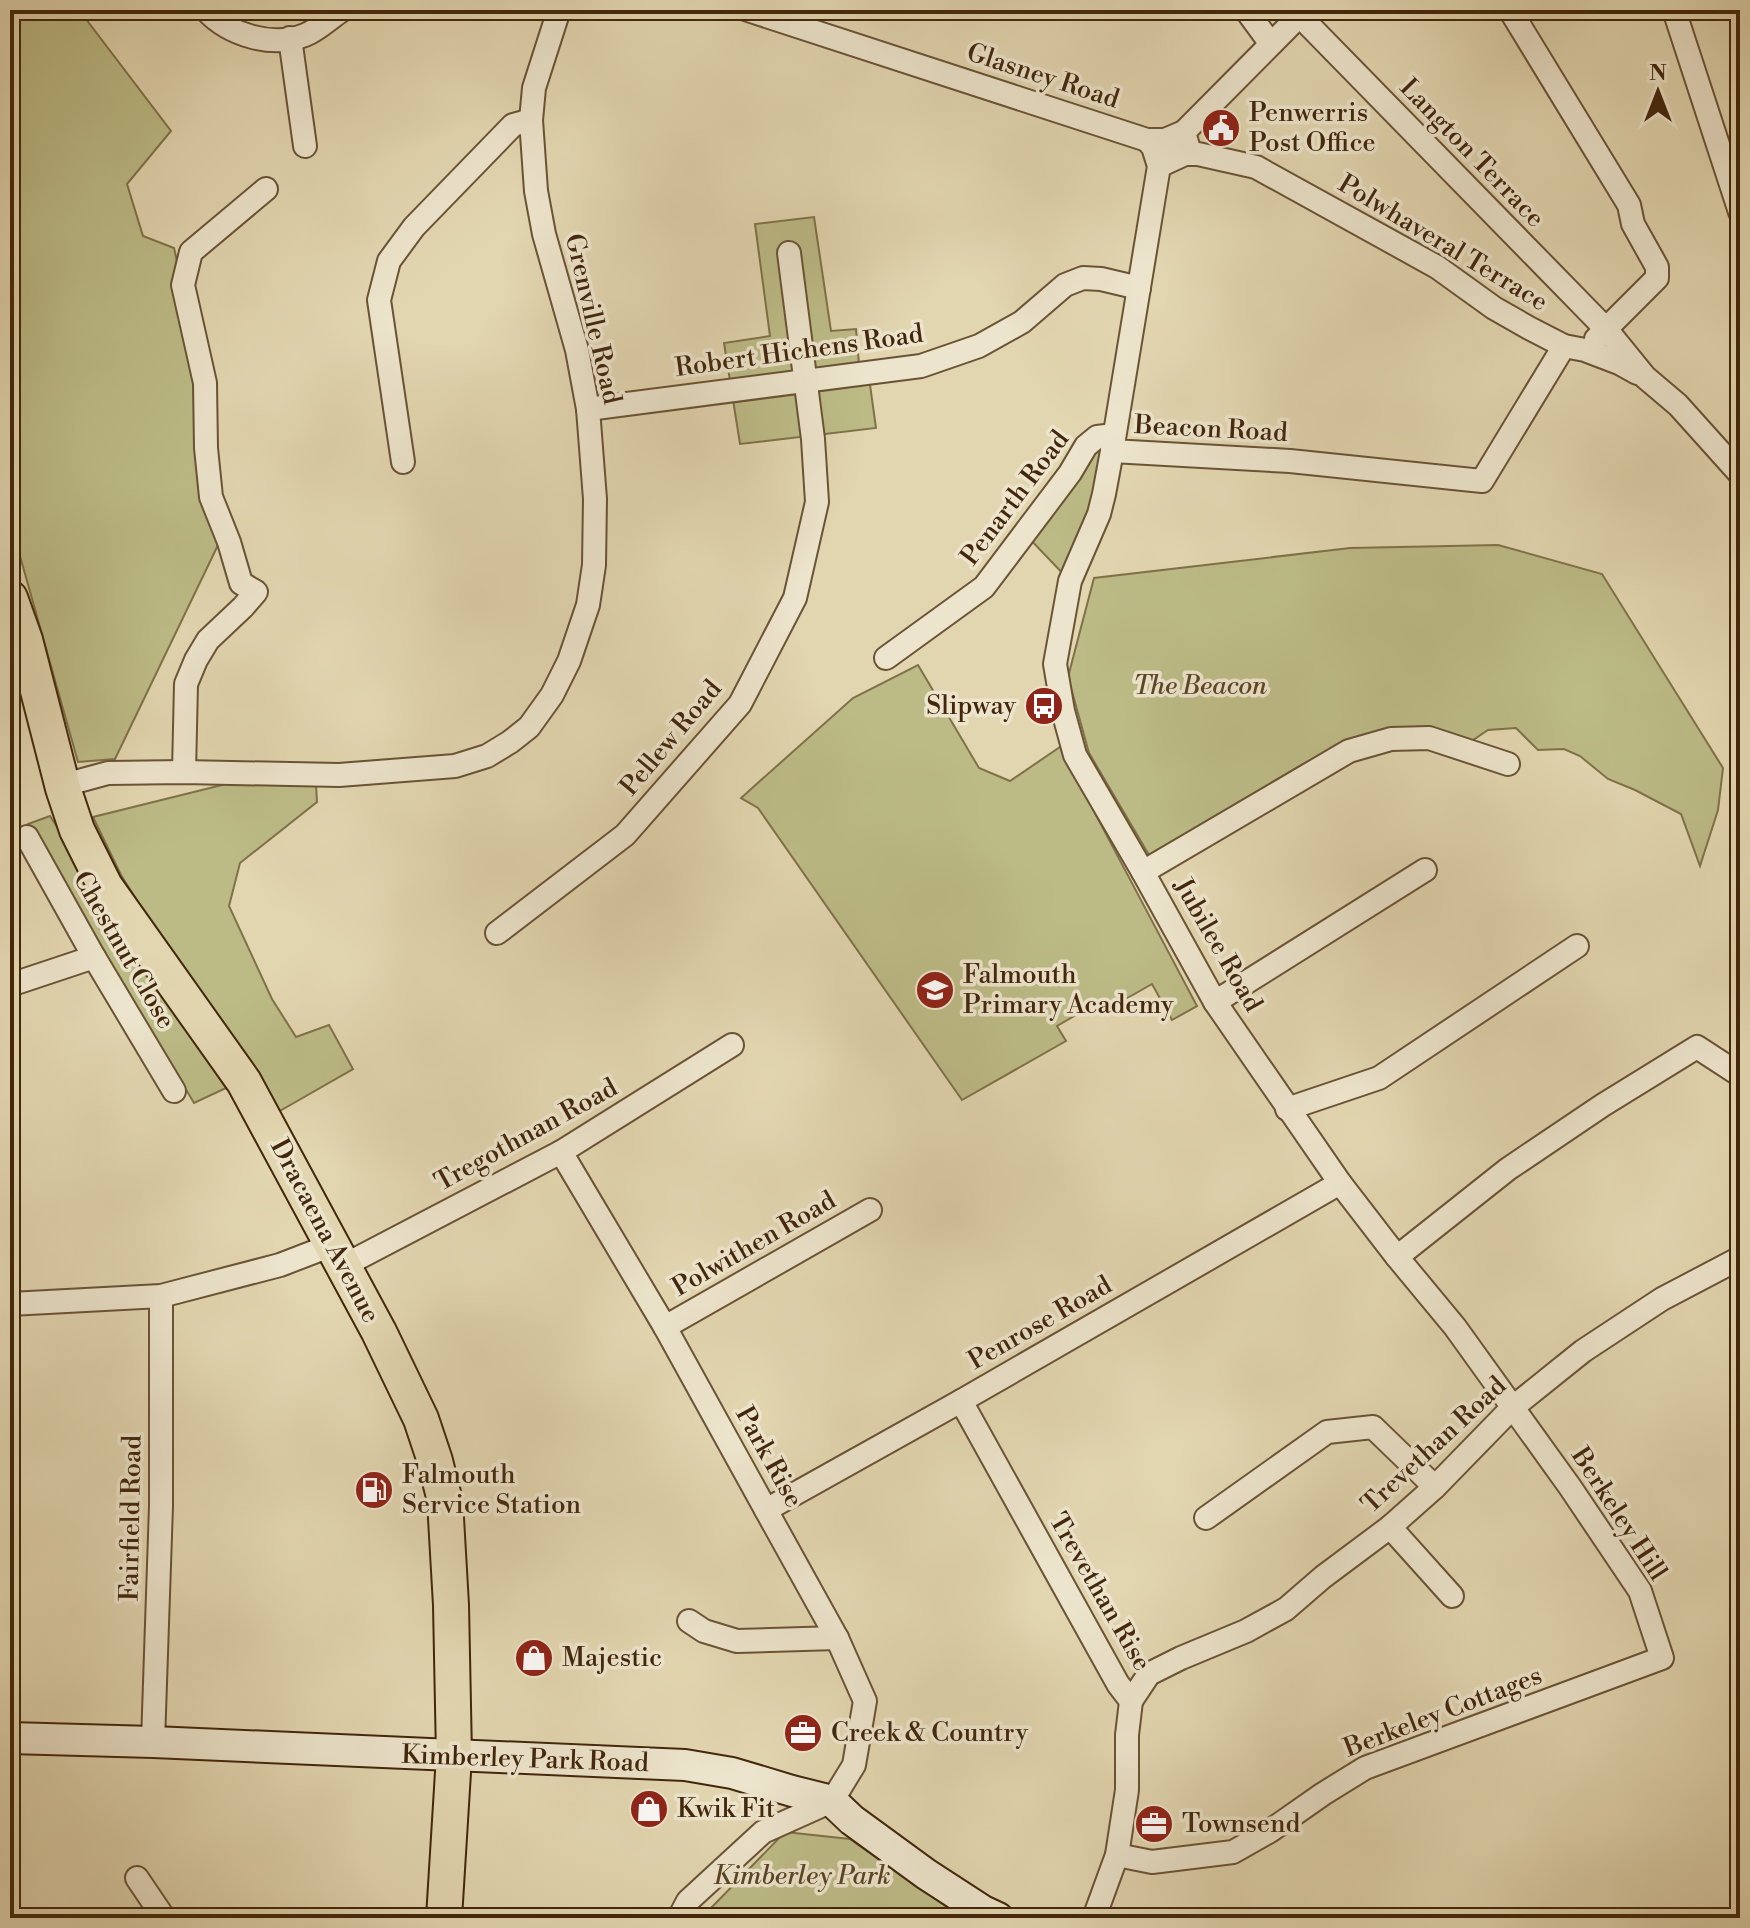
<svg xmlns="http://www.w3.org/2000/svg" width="1750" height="1928" font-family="'Libre Bodoni',serif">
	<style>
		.green { fill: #bcbb86; stroke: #807149; stroke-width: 2 }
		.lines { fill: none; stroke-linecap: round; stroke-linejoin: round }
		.street-casing { stroke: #6b5335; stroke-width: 26 }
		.secondary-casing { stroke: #43270c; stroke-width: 34 }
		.primary-casing { stroke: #43270c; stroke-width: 38 }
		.street { stroke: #ece4cc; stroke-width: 22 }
		.secondary { stroke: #ece4cc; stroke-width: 30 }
		.primary { stroke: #e2d6b0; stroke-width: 34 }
		.labels { text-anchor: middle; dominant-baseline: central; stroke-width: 7; stroke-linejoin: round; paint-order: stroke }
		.street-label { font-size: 26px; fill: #43270c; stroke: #ece4cc }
		.poi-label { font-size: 26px; fill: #43270c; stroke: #ece4cc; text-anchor: start }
		.park-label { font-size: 26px; font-style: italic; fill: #5b4524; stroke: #ece4cc }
	</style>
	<rect width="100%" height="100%" fill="#e2d6b0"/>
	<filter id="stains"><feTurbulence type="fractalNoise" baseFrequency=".0025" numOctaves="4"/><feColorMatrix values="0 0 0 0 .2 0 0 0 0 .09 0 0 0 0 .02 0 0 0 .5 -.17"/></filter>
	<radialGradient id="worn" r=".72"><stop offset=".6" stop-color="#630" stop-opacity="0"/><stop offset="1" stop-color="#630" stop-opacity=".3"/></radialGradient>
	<g class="green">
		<path d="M10,10H79L171,131L127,184L143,236L174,248L205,383L219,543L115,759L78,762L18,549L10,540Z"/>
		<path d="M814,217L831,331L856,329L859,364L867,363L876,428L740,444L724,343L770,336L755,224Z"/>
		<path d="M1114,435L1070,581L1024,533L1070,473Z"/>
		<path d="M1498,545L1602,574L1723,768L1718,810L1700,866L1681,814L1635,790L1608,779L1580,756L1564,749L1538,750L1516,728L1488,730L1467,744L1429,728L1377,731L1305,763L1149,855L1089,753L1068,677L1094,578L1350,548Z"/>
		<path d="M918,665L979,768L1010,781L1060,747L1197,1006L1172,1020L1152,984L1108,1009L1102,1000L1057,1026L1066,1041L962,1100L758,808L741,798L853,698Z"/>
		<path d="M234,782L316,784L317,802L240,863L229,906L272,999L296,1037L329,1025L353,1069L271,1116L121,875L93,817Z"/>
		<path d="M50,816L226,1088L194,1103L28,824Z"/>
		<path d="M785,1832L850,1839L963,1918H706L709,1910Z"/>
	</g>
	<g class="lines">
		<defs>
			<g id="street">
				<path d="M206,10C229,35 272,48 305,35C318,30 330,18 342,10"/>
				<path d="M748,10L1147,140H1165L1184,132"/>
				<path d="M1246,10L1271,44"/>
				<path d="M1510,10L1629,205L1633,224L1657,267V278L1596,339"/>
				<path d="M1674,10L1740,212"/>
				<path d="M1299,15L1606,329L1645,377L1678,405L1740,474"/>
				<path d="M290,38L305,146"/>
				<path d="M1147,140L1153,147L1159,166L1112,451L1290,461L1482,481L1564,346"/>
				<path d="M1188,146L1184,132L1305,10"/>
				<path d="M1159,166L1185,154H1198L1256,167L1437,267L1494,308L1529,328L1564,346L1585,350L1619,363L1637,373"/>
				<path d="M588,409L921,366L979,346L1022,322L1065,285L1083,278L1101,279L1139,288"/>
				<path d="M1112,451L1104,494L1099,514L1070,581L1055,664L1063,711L1075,755L1143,872L1215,1002L1340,1183L1397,1257L1455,1327L1570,1487L1640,1591L1662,1658L1365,1768L1323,1794L1270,1831L1233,1852L1152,1862L1117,1855"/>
				<path d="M403,462L379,300L389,261L414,227L513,125L531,120"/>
				<path d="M886,658L984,587L1070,473L1086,446L1097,437L1114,435"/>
				<path d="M184,772L186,684L196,660L208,640L243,607L256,592L241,583L229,542L211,497L206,448L205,383L183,285L191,252L266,189"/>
				<path d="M63,788L75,782L108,773L184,772L339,775L455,766L487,756L510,742L529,727L552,695L569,661L588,605L594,565L595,499L588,409L577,350L544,234L536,191L531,120L534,88L559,10"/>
				<path d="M27,837L94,957L174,1091"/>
				<path d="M1143,872L1349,751L1391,739L1429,738L1508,764"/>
				<path d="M497,933L625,835L740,704L795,598L817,502L813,439L789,253"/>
				<path d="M10,985L94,957"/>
				<path d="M1215,1002L1425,870"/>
				<path d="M1287,1109L1379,1078L1577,946"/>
				<path d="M561,1152L665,1327L766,1510L837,1638L865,1701L854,1765L832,1801L763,1832L688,1901L679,1918"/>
				<path d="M1397,1257L1508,1169L1603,1105L1697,1047L1740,1075"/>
				<path d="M343,1266L561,1152L732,1045"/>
				<path d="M10,1304L161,1296L280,1265L319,1250L330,1243"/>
				<path d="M665,1327L870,1210"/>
				<path d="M961,1401L1118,1684L1131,1701L1127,1735V1790L1117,1855L1094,1918"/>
				<path d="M766,1510L961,1401L1340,1183"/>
				<path d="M1206,1518L1327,1432L1373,1427L1435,1487"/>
				<path d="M1390,1527L1452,1596"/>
				<path d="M689,1621L704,1631L737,1641L837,1638"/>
				<path d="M1131,1701L1149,1674L1181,1658L1246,1631L1286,1609L1323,1577L1390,1527L1435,1487L1512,1408L1583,1351L1662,1299L1740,1258"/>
				<path d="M153,1742L161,1506V1296"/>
				<path d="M137,1878L164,1918"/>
			</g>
			<path id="secondary" d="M10,1738L153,1742L685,1765L732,1773L792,1791L832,1801L852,1820L926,1874L983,1911L998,1918"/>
			<path id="primary" d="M10,598L25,640L63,788L77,830L105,886L244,1082L379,1332L421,1419L435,1461L445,1501L451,1605L454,1756L444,1918"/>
		</defs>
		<use href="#street" class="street-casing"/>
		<use href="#secondary" class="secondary-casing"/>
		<use href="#primary" class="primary-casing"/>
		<use href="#street" class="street"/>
		<use href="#secondary" class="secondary"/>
		<use href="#primary" class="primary"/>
	</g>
	<defs>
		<symbol id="civic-disc" viewBox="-11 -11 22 22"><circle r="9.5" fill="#8f2418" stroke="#ece4cc"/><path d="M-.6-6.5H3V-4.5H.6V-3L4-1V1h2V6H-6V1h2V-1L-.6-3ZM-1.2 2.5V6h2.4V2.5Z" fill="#fff"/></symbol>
		<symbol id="bus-disc" viewBox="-11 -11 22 22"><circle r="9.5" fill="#8f2418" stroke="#ece4cc"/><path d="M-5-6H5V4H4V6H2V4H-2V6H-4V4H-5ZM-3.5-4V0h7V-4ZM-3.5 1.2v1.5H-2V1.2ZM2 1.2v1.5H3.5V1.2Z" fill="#fff"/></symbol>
		<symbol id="school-disc" viewBox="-11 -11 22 22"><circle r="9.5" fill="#8f2418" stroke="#ece4cc"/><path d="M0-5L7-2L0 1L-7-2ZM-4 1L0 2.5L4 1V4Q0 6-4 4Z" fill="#fff"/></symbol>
		<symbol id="fuel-disc" viewBox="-11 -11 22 22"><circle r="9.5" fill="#8f2418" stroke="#ece4cc"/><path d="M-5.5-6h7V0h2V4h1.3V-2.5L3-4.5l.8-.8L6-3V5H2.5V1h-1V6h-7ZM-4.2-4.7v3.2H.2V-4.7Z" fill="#fff"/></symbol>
		<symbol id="shop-disc" viewBox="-11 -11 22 22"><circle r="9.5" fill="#8f2418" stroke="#ece4cc"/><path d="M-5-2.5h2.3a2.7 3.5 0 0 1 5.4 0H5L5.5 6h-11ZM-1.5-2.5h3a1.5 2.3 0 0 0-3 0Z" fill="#fff"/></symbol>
		<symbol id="office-disc" viewBox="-11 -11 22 22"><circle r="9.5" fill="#8f2418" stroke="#ece4cc"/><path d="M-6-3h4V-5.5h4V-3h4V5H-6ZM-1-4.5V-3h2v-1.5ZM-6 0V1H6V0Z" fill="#fff"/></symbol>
	</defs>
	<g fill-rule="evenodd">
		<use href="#civic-disc" x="1199" y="106" width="44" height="44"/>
		<use href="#bus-disc" x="1022" y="684" width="44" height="44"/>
		<use href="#school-disc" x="913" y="968" width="44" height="44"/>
		<use href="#fuel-disc" x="352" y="1468" width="44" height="44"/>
		<use href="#shop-disc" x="512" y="1636" width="44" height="44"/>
		<use href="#office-disc" x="781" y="1711" width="44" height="44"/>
		<use href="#shop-disc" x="627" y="1787" width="44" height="44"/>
		<use href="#office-disc" x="1132" y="1802" width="44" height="44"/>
	</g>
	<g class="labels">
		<g class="street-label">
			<text transform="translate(1043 76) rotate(18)">Glasney Road</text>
			<text transform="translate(1472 153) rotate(46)">Langton Terrace</text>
			<text transform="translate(1443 243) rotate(31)">Polwhaveral Terrace</text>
			<text transform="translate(593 319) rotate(77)">Grenville Road</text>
			<text transform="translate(799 351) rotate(-8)">Robert Hichens Road</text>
			<text transform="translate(1211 429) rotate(3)">Beacon Road</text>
			<text transform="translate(1015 498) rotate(-53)">Penarth Road</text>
			<text transform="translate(671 738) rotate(-50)">Pellew Road</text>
			<text transform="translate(1218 945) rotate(60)">Jubilee Road</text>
			<text transform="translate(124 950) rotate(60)">Chestnut Close</text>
			<text transform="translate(526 1135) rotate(-29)">Tregothnan Road</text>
			<text transform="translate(325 1231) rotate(62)">Dracaena Avenue</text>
			<text transform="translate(754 1244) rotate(-30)">Polwithen Road</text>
			<text transform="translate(1040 1323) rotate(-30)">Penrose Road</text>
			<text transform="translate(1434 1445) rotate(-43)">Trevethan Road</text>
			<text transform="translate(769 1457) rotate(61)">Park Rise</text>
			<text transform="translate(1619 1514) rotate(57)">Berkeley Hill</text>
			<text transform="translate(131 1518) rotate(-89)">Fairfield Road</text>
			<text transform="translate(1100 1592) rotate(60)">Trevethan Rise</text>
			<text transform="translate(1443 1712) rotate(-21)">Berkeley Cottages</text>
			<text transform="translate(525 1759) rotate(2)">Kimberley Park Road</text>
		</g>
		<g class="poi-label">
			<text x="1249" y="113">Penwerris<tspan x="1249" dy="30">Post Office</tspan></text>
			<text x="1016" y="706" text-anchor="end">Slipway</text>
			<text x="963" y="975">Falmouth<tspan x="963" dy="30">Primary Academy</tspan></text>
			<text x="402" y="1475">Falmouth<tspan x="402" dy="30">Service Station</tspan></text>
			<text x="562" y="1658">Majestic</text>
			<text x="831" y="1733">Creek &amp; Country</text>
			<text x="677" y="1809">Kwik Fit</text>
			<text x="1182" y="1824">Townsend</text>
		</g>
		<g class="park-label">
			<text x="1200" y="686">The Beacon</text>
			<text x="802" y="1876">Kimberley Park</text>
		</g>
	</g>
	<rect width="1750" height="1928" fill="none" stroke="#e2d6b0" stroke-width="40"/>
	<rect x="12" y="12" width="1726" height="1904" fill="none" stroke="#43270c" stroke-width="4"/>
	<rect x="20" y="20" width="1710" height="1888" fill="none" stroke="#43270c" stroke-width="2"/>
	<g transform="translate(1658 92)" stroke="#ece4cc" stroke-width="6" paint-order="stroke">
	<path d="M0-6L14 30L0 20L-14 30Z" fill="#43270c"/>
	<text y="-12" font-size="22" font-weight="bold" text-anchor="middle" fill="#43270c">N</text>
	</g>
	<rect width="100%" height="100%" filter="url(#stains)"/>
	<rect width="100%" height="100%" fill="url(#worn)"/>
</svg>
